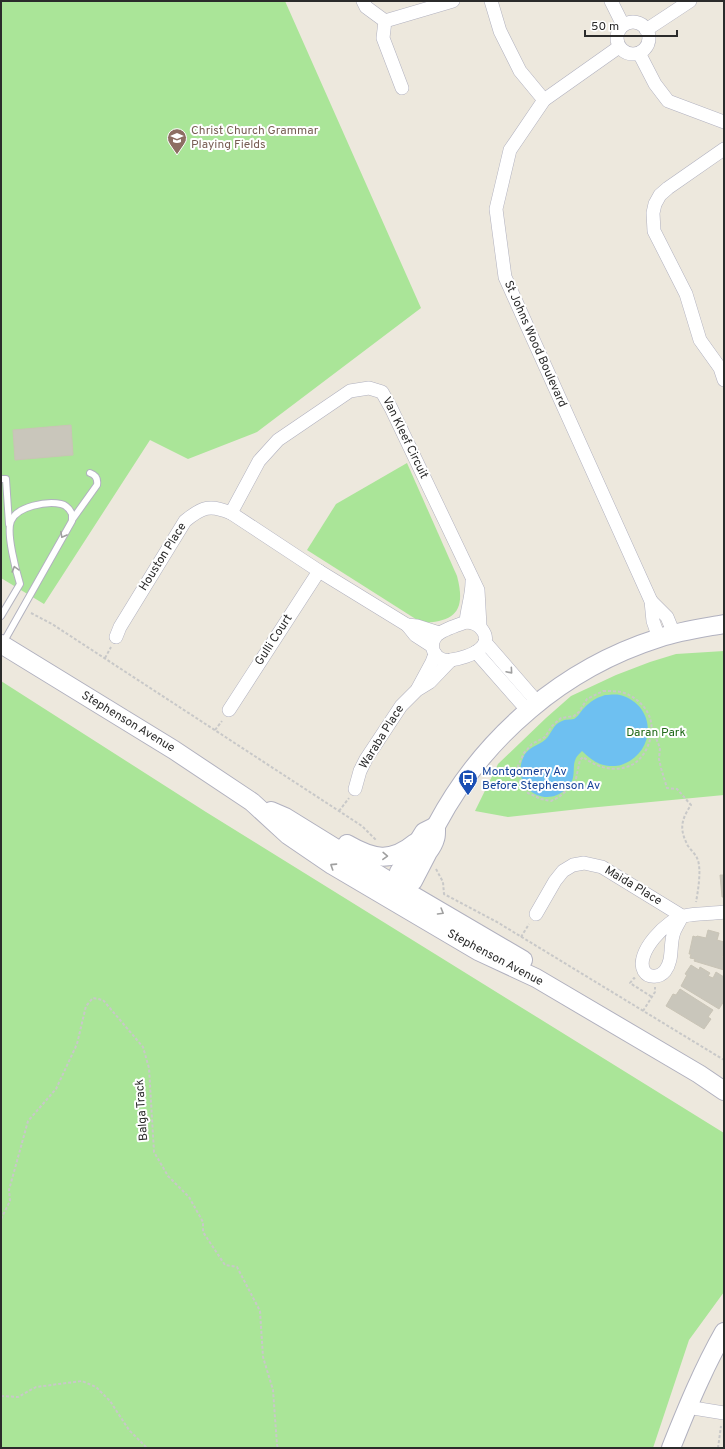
<svg xmlns="http://www.w3.org/2000/svg" width="725" height="1449" font-family="Overpass,sans-serif">
	<style>
		.green { fill: #aae598 }
		.water { fill: #6ec0f1 }
		.building { fill: #c9c6bb; stroke: #c9c4b6 }
		.lines { fill: none; stroke-linecap: round; stroke-linejoin: round }
		.lane-casing { stroke: #b1b1bf; stroke-width: 8 }
		.street-casing { stroke: #b1b1bf; stroke-width: 14 }
		.secondary-casing { stroke: #b1b1bf; stroke-width: 20 }
		.path { stroke: #c8c8c8; stroke-width: 2; stroke-dasharray: 3 2; stroke-linecap: butt }
		.lane { stroke: #fff; stroke-width: 6 }
		.street { stroke: #fff; stroke-width: 13 }
		.secondary { stroke: #fff; stroke-width: 18 }
		.oneway { stroke: #a0a0a0 }
		.labels { text-anchor: middle; dominant-baseline: central; stroke-width: 4; stroke-linejoin: round; paint-order: stroke }
		.education-label { font-size: 12px; fill: #785e54; stroke: #fff; text-anchor: start }
		.street-label { font-size: 12px; fill: #2b2b2b; stroke: #fff }
		.park-label { font-size: 12px; fill: #216a19; stroke: #fff }
		.transit-label { font-size: 12px; fill: #164399; stroke: #fff; text-anchor: start }
	</style>
	<rect width="100%" height="100%" fill="#ede8dd"/>
	<g class="green">
		<path d="M1,1H285L421,308L257,432L188,459L150,440L44,604L1,578Z"/>
		<path d="M407,463L457,576C466,610 456,622 422,623L307,550L336,504Z"/>
		<path d="M724,651V795L588,808L508,817L475,811L498,764L546,718L571,696L616,675L650,662L676,654Z"/>
		<path d="M1,681L206,812L724,1133V1292L689,1340L653,1448H1Z"/>
	</g>
	<path class="water" d="M605,695C609,695 615,694 620,695C657,705 657,753 621,765C615,767 605,766 600,764C593,761 587,756 582,751C580,753 577,756 576,758C571,767 578,779 566,789C544,810 511,786 523,758C527,747 538,746 546,739C552,733 553,724 562,721C565,719 570,720 574,719C578,717 581,711 584,708C591,701 596,698 605,695Z"/>
	<g class="building">
		<path d="M71,425L73,455L15,460L13,430Z"/>
		<path d="M720,875H724V897H722Z"/>
		<path d="M708,930L719,933L717,940L724,942L723,950L724,951L722,957L724,958V970L694,961L695,959L690,958L691,954H689L693,936L696,937L697,936L706,938Z"/>
		<path d="M691,965L699,970L700,967L710,973L708,976L713,978L716,972L724,977V1001L719,1009L681,986L687,975L685,974Z"/>
		<path d="M680,989L713,1010L708,1017L711,1019L704,1029L666,1006L673,994L676,995Z"/>
	</g>
	<g class="lines">
		<defs>
			<g id="lane">
				<path d="M1,479H6L9,524"/>
				<path d="M72,520L97,485C98,479 96,475 90,473"/>
				<path d="M1,616L20,584C16,571 6,533 11,521C17,506 47,501 61,504C66,505 70,510 72,514V521L3,643"/>
			</g>
			<g id="street">
				<path d="M363,1L366,7L385,21"/>
				<path d="M491,1L500,31L520,71L544,100"/>
				<path d="M611,1L623,25"/>
				<circle cx="633" cy="38" r="16"/>
				<path d="M646,30L690,1"/>
				<path d="M619,47L544,100L510,150L496,209L505,277L651,601L653,621L659,638"/>
				<path d="M639,53L655,84L668,101L724,122"/>
				<path d="M402,88L383,38L385,21L453,1"/>
				<path d="M724,149L668,188L660,195L655,204L653,213L654,231L686,294L700,340L720,368L724,380"/>
				<path d="M651,601L667,617L674,634"/>
				<path d="M466,622C481,622 493,639 480,649C473,655 459,659 451,660C437,663 427,648 436,636C441,630 458,625 466,622Z"/>
				<path d="M466,622C467,609 472,596 472,582"/>
				<path d="M407,625L417,626L439,633"/>
				<path d="M116,637L120,627L185,521C202,507 210,504 231,513"/>
				<path d="M485,642L538,703"/>
				<path d="M432,646L415,635L407,625L319,571L231,513L259,461L278,440L350,391L369,388L382,392L391,408L478,590L480,626"/>
				<path d="M476,652L528,711"/>
				<path d="M418,688L432,662L435,654"/>
				<path d="M229,710L319,571"/>
				<path d="M355,789L360,771L366,759L401,706L417,690L430,682L451,660"/>
				<path d="M536,914L555,881L563,871L573,865L584,863L602,867L682,916"/>
				<path d="M682,916C680,921 676,927 674,932C669,945 674,959 665,971C660,977 649,979 644,971C634,953 668,919 684,916C697,913 711,914 724,912"/>
				<path d="M687,1407L724,1413"/>
			</g>
			<g id="secondary">
				<path d="M1,644L174,750L252,802L288,835L332,865L478,951L536,978L699,1074L724,1091"/>
				<path d="M271,811L285,817L395,885L523,960"/>
				<path d="M347,844C373,859 391,863 415,843"/>
				<path d="M388,886L395,885L413,881C418,871 423,862 428,852C431,848 434,843 435,839C437,834 435,828 437,824C484,736 564,668 659,638C680,631 702,628 724,624"/>
				<path d="M400,893L395,885L399,872L424,832L436,826"/>
				<path d="M671,1448C687,1408 703,1369 724,1332"/>
			</g>
		</defs>
		<use href="#lane" class="lane-casing"/>
		<use href="#street" class="street-casing"/>
		<use href="#secondary" class="secondary-casing"/>
		<g class="path">
			<path d="M31,613L52,624L362,826L376,840"/>
			<path d="M105,658L111,647"/>
			<path d="M603,691C609,691 615,691 621,692C630,694 638,700 644,707C655,721 653,737 645,752C640,759 635,765 626,767C611,772 595,766 583,757L580,760L575,783L559,797L551,801L541,799L528,793L520,781L518,766L524,753L532,744L545,737L552,726L561,718L574,716L579,712L587,699Z"/>
			<path d="M215,730L222,721"/>
			<path d="M652,737L656,738L660,748L659,759L661,768L667,788L677,789L691,805C681,820 679,829 688,846C691,850 695,854 697,858C702,868 698,891 696,902"/>
			<path d="M339,811L349,798"/>
			<path d="M436,869L443,882L444,894L497,922L724,1060"/>
			<path d="M521,937L529,924"/>
			<path d="M635,979L634,978L630,983L652,997"/>
			<path d="M643,1011L655,992V987"/>
			<path d="M1,1219L10,1201L9,1190L28,1121L56,1089L77,1044L86,1006L93,998L103,1000L143,1047L149,1068L154,1152L168,1176L189,1197L203,1222V1232L225,1265L237,1267L260,1311L263,1357L273,1390L277,1445L278,1448"/>
			<path d="M1,1396L18,1397L36,1387L82,1381L96,1387L110,1401L129,1430L147,1448"/>
			<path d="M724,1401V1395"/>
			<path d="M718,1448L721,1426"/>
		</g>
		<use href="#lane" class="lane"/>
		<use href="#street" class="street"/>
		<use href="#secondary" class="secondary"/>
	</g>
	<defs><path id="oneway-chevron" d="M-2-3.5L2.5 0L-2 3.5" fill="none" stroke-width="1.6" stroke-linecap="round" stroke-linejoin="round"/></defs>
	<g class="oneway">
		<use href="#oneway-chevron" transform="translate(63 535) rotate(119)"/>
		<use href="#oneway-chevron" transform="translate(15 569) rotate(-106)"/>
		<use href="#oneway-chevron" transform="translate(510 671) rotate(49)"/>
		<use href="#oneway-chevron" transform="translate(385 856) rotate(2)"/>
		<use href="#oneway-chevron" transform="translate(333 866) rotate(-147)"/>
		<use href="#oneway-chevron" transform="translate(441 912) rotate(31)"/>
	</g>
	<defs>
		<symbol id="school-pin" viewBox="-11 -11 22 30"><path d="M0 17L-7.5 6A9.5 9.5 0 1 1 7.5 6Z" fill="#8d6e63" stroke="#fff"/><path d="M0-5L7-2L0 1L-7-2ZM-4 1L0 2.5L4 1V4Q0 6-4 4Z" fill="#fff"/></symbol>
		<symbol id="bus-pin" viewBox="-11 -11 22 30"><path d="M0 17L-7.5 6A9.5 9.5 0 1 1 7.5 6Z" fill="#1a4fb4" stroke="#fff"/><path d="M-5-6H5V4H4V6H2V4H-2V6H-4V4H-5ZM-3.5-4V0h7V-4ZM-3.5 1.2v1.5H-2V1.2ZM2 1.2v1.5H3.5V1.2Z" fill="#fff"/></symbol>
	</defs>
	<g fill-rule="evenodd">
		<use href="#school-pin" x="166" y="127" width="22" height="30"/>
		<use href="#bus-pin" x="457" y="768" width="22" height="30"/>
	</g>
	<g class="labels">
		<g class="education-label">
			<text x="191" y="131">Christ Church Grammar<tspan x="191" dy="14">Playing Fields</tspan></text>
		</g>
		<g class="street-label">
			<text transform="translate(535 344) rotate(66)">St Johns Wood Boulevard</text>
			<text transform="translate(405 438) rotate(64)">Van Kleef Circuit</text>
			<text transform="translate(163 557) rotate(-58)">Houston Place</text>
			<text transform="translate(274 640) rotate(-57)">Gulli Court</text>
			<text transform="translate(128 722) rotate(31)">Stephenson Avenue</text>
			<text transform="translate(382 737) rotate(-58)">Waraba Place</text>
			<text transform="translate(633 886) rotate(31)">Maida Place</text>
			<text transform="translate(495 958) rotate(28)">Stephenson Avenue</text>
			<text transform="translate(142 1110) rotate(-94)">Balga Track</text>
		</g>
		<g class="park-label">
			<text x="656" y="733">Daran Park</text>
		</g>
		<g class="transit-label">
			<text x="482" y="772">Montgomery Av<tspan x="482" dy="14">Before Stephenson Av</tspan></text>
		</g>
	</g>
	<rect width="725" height="1449" fill="none" stroke="#2b2b2b" stroke-width="4"/>
	<path d="M585 30v6h92v-6" fill="none" stroke="#2b2b2b" stroke-width="2"/>
	<text x="591" y="30" font-size="12" fill="#2b2b2b" stroke="#ffffff" stroke-width="3" paint-order="stroke">50 m</text>
</svg>
